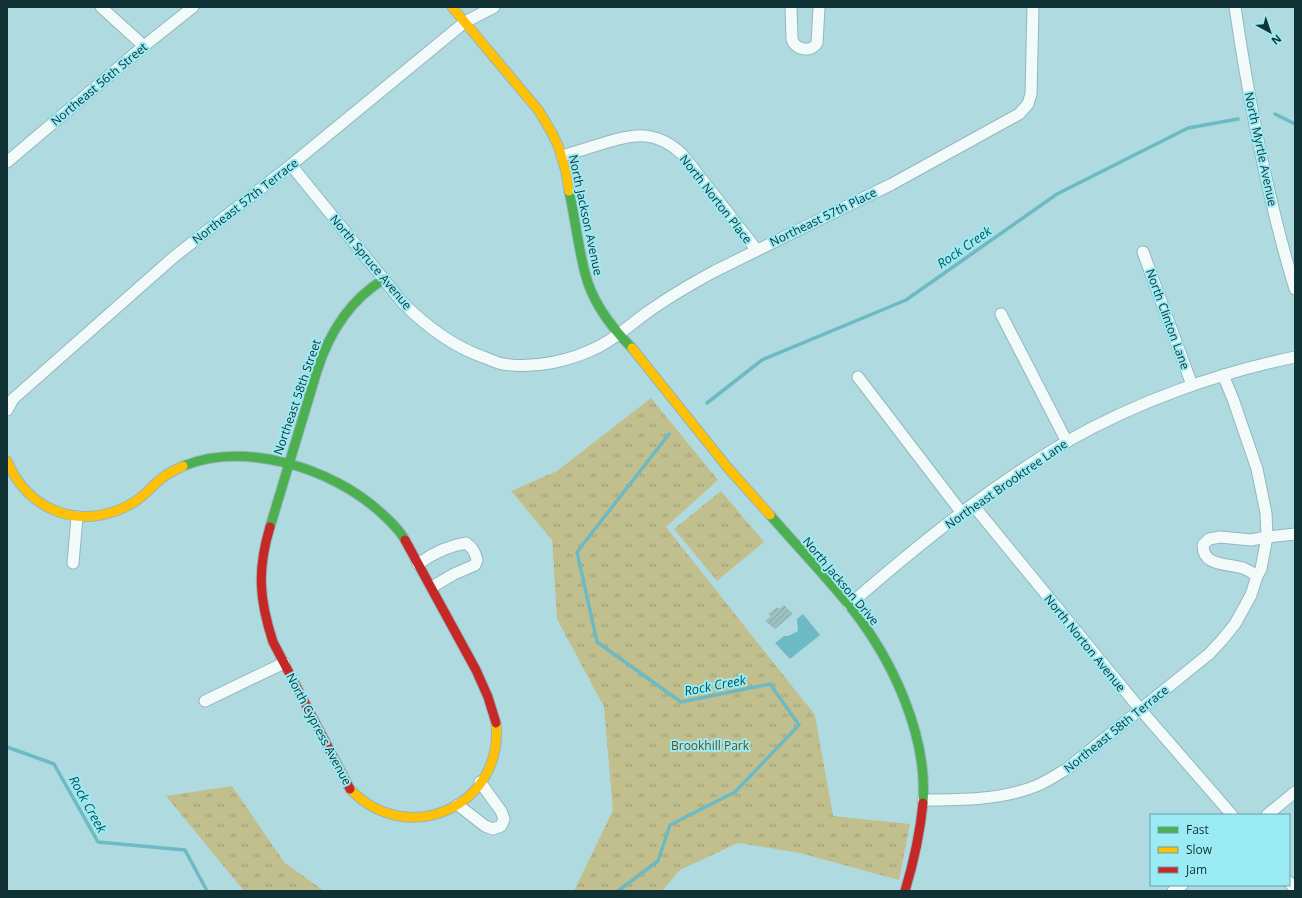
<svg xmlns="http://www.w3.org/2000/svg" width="1302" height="898" font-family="'Open Sans',sans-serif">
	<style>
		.park { fill: url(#park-tufts) }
		.water { fill: #6cbac3 }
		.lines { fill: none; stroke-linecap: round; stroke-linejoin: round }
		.stream { stroke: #6cbac3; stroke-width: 3.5 }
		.building { fill: url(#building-hatch) }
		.street-casing { stroke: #94b7bb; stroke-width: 13 }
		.fast-casing { stroke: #94b7bb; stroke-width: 11 }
		.slow-casing { stroke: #94b7bb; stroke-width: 11 }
		.jam-casing { stroke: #94b7bb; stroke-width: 11 }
		.street { stroke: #f3fafa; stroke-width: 11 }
		.fast { stroke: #4caf50; stroke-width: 9 }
		.slow { stroke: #ffc107; stroke-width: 9 }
		.jam { stroke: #c62828; stroke-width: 9 }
		.labels { text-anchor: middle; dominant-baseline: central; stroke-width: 4; stroke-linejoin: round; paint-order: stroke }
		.street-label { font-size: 12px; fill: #103235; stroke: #9bebf4 }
		.park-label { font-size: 12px; fill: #614c1b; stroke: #9bebf4 }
		.water-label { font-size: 13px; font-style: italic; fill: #025860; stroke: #9bebf4 }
	</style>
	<defs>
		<pattern id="park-tufts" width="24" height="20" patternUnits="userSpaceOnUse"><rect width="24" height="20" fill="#c2bf8f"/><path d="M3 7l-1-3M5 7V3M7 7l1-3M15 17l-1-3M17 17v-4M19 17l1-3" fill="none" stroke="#9c9c76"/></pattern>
		<pattern id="building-hatch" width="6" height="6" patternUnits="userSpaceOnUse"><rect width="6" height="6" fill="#9dc0c0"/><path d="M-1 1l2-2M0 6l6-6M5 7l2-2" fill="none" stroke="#86a5a6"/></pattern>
	</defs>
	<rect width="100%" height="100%" fill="#afdbe0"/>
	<g class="park">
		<path d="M651,398L718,480L666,527L815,715L833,816L910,824L899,880L800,853L738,843L680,870L662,891H574L613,810L604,707L557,619L552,540L511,491L557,471Z"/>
		<path d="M721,491L764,542L717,581L674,529Z"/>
		<path d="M232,786L284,862L324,891H244L166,796Z"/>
	</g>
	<path class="water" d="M803,614L820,635L790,659L775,643L784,636H788L798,631L797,619Z"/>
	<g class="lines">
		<g class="stream">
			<path d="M1275,114L1295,124"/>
			<path d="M707,403L762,360L906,300L1057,194L1188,128L1238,119"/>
			<path d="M7,747L54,764L98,842L185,850L207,891"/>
			<path d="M618,891L658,861L670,825L735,792L799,725L770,684L681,702L597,642L577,552L669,434"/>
		</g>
	</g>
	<path class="building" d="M784,605L793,614L775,629L765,621L771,616L768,614L777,607L779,609Z"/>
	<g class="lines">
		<defs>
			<g id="street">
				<path d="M101,7L144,46"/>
				<path d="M791,7L792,39C795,50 811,53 817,43L819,7"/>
				<path d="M1235,7C1249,102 1267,197 1295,289"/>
				<path d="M562,156C575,152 588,148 601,144C633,134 655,129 682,154L756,249"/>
				<path d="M7,162L144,46L193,7"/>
				<path d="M291,165L403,303C427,327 453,347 486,358C491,360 497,363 503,364C535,369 571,361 600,346C617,337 630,325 645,314C667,298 691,284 715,271L892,184L1019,114L1028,104L1031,94L1033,7"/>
				<path d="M1143,252L1192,385"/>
				<path d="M1001,314L1067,442"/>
				<path d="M858,377L962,513"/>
				<path d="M7,410L13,399L175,256L291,165L465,22L494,7"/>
				<path d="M973,505L1140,709L1232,815"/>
				<path d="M73,563L77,517"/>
				<path d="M418,564C433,553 447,546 466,543C473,548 475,552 477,560L475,565L454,574L432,587"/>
				<path d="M1257,576C1253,573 1248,570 1243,568C1227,563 1203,567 1203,545L1209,539L1220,537L1251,540L1267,537L1295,534"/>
				<path d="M849,605C917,546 988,488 1066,442C1136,402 1217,373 1295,357"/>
				<path d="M205,701L284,663"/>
				<path d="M923,800C961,800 1001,800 1036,786C1048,781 1058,774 1068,768L1209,654L1222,640L1235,624L1251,595L1257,576L1261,569L1267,537L1266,513L1257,469L1233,399L1223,375"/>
				<path d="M458,805L485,826L493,829L501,826L504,819L501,811L480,782"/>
				<path d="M1267,815L1295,792"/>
				<path d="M1289,882L1295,889"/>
				<path d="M1173,891L1182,885"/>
			</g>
			<g id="fast">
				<path d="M569,191C575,218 578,246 585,273C592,302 612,328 632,348"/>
				<path d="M183,466C245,441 331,468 379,511C389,520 399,529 405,540"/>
				<path d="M770,515C796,545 824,574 849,605C891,657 928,734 923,803"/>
				<path d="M270,527L317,371C329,333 350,300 384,279"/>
			</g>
			<g id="slow">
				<path d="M452,7L539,111L552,133L559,148L566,172L569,191"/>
				<path d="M632,348L728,468L770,515"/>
				<path d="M7,461C29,513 83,531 131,504C144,497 151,487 162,478C168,473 176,470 183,466"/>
				<path d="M350,789C407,849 504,807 496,723"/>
			</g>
			<g id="jam">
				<path d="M270,527C257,570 259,599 273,642L350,789"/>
				<path d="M405,540L476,670L488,697L496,723"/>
				<path d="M905,891C914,861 920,834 923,803"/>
			</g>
		</defs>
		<use href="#street" class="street-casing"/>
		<use href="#fast" class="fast-casing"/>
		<use href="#slow" class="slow-casing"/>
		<use href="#jam" class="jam-casing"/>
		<use href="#street" class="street"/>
		<use href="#fast" class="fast"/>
		<use href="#slow" class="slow"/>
		<use href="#jam" class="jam"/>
	</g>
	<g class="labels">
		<g class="street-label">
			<text transform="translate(99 84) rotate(-40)">Northeast 56th Street</text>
			<text transform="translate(1261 149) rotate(78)">North Myrtle Avenue</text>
			<text transform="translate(716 199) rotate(52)">North Norton Place</text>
			<text transform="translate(245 201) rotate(-38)">Northeast 57th Terrace</text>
			<text transform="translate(586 215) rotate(78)">North Jackson Avenue</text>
			<text transform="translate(823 217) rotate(-26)">Northeast 57th Place</text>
			<text transform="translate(371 262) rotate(50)">North Spruce Avenue</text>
			<text transform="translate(1168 319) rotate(70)">North Clinton Lane</text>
			<text transform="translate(297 397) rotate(-71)">Northeast 58th Street</text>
			<text transform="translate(1006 484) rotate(-35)">Northeast Brooktree Lane</text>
			<text transform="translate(841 581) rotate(50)">North Jackson Drive</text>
			<text transform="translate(1085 643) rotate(51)">North Norton Avenue</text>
			<text transform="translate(319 729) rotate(62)">North Cypress Avenue</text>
			<text transform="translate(1116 729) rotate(-39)">Northeast 58th Terrace</text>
		</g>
		<g class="park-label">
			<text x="710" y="745">Brookhill Park</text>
		</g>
		<g class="water-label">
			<text transform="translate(964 247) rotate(-35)">Rock Creek</text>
			<text transform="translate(715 685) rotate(-11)">Rock Creek</text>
			<text transform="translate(88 804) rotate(61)">Rock Creek</text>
		</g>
	</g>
	<rect width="1302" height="898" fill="none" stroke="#103235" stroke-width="16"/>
	<rect x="1150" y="814" width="140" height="72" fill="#9bebf4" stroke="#63a1a8"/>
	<rect x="1158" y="827" width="20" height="6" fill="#4caf50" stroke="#63a1a8"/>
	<text x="1186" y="834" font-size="12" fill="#103235">Fast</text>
	<rect x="1158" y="847" width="20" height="6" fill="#ffc107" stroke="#63a1a8"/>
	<text x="1186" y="854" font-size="12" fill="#103235">Slow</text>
	<rect x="1158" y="867" width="20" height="6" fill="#c62828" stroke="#63a1a8"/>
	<text x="1186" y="874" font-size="12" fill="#103235">Jam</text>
	<g transform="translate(1270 32) rotate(140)" stroke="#9bebf4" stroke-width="3" paint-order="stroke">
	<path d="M0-3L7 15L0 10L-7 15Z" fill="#103235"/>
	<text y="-6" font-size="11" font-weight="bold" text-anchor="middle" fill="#103235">N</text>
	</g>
</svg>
